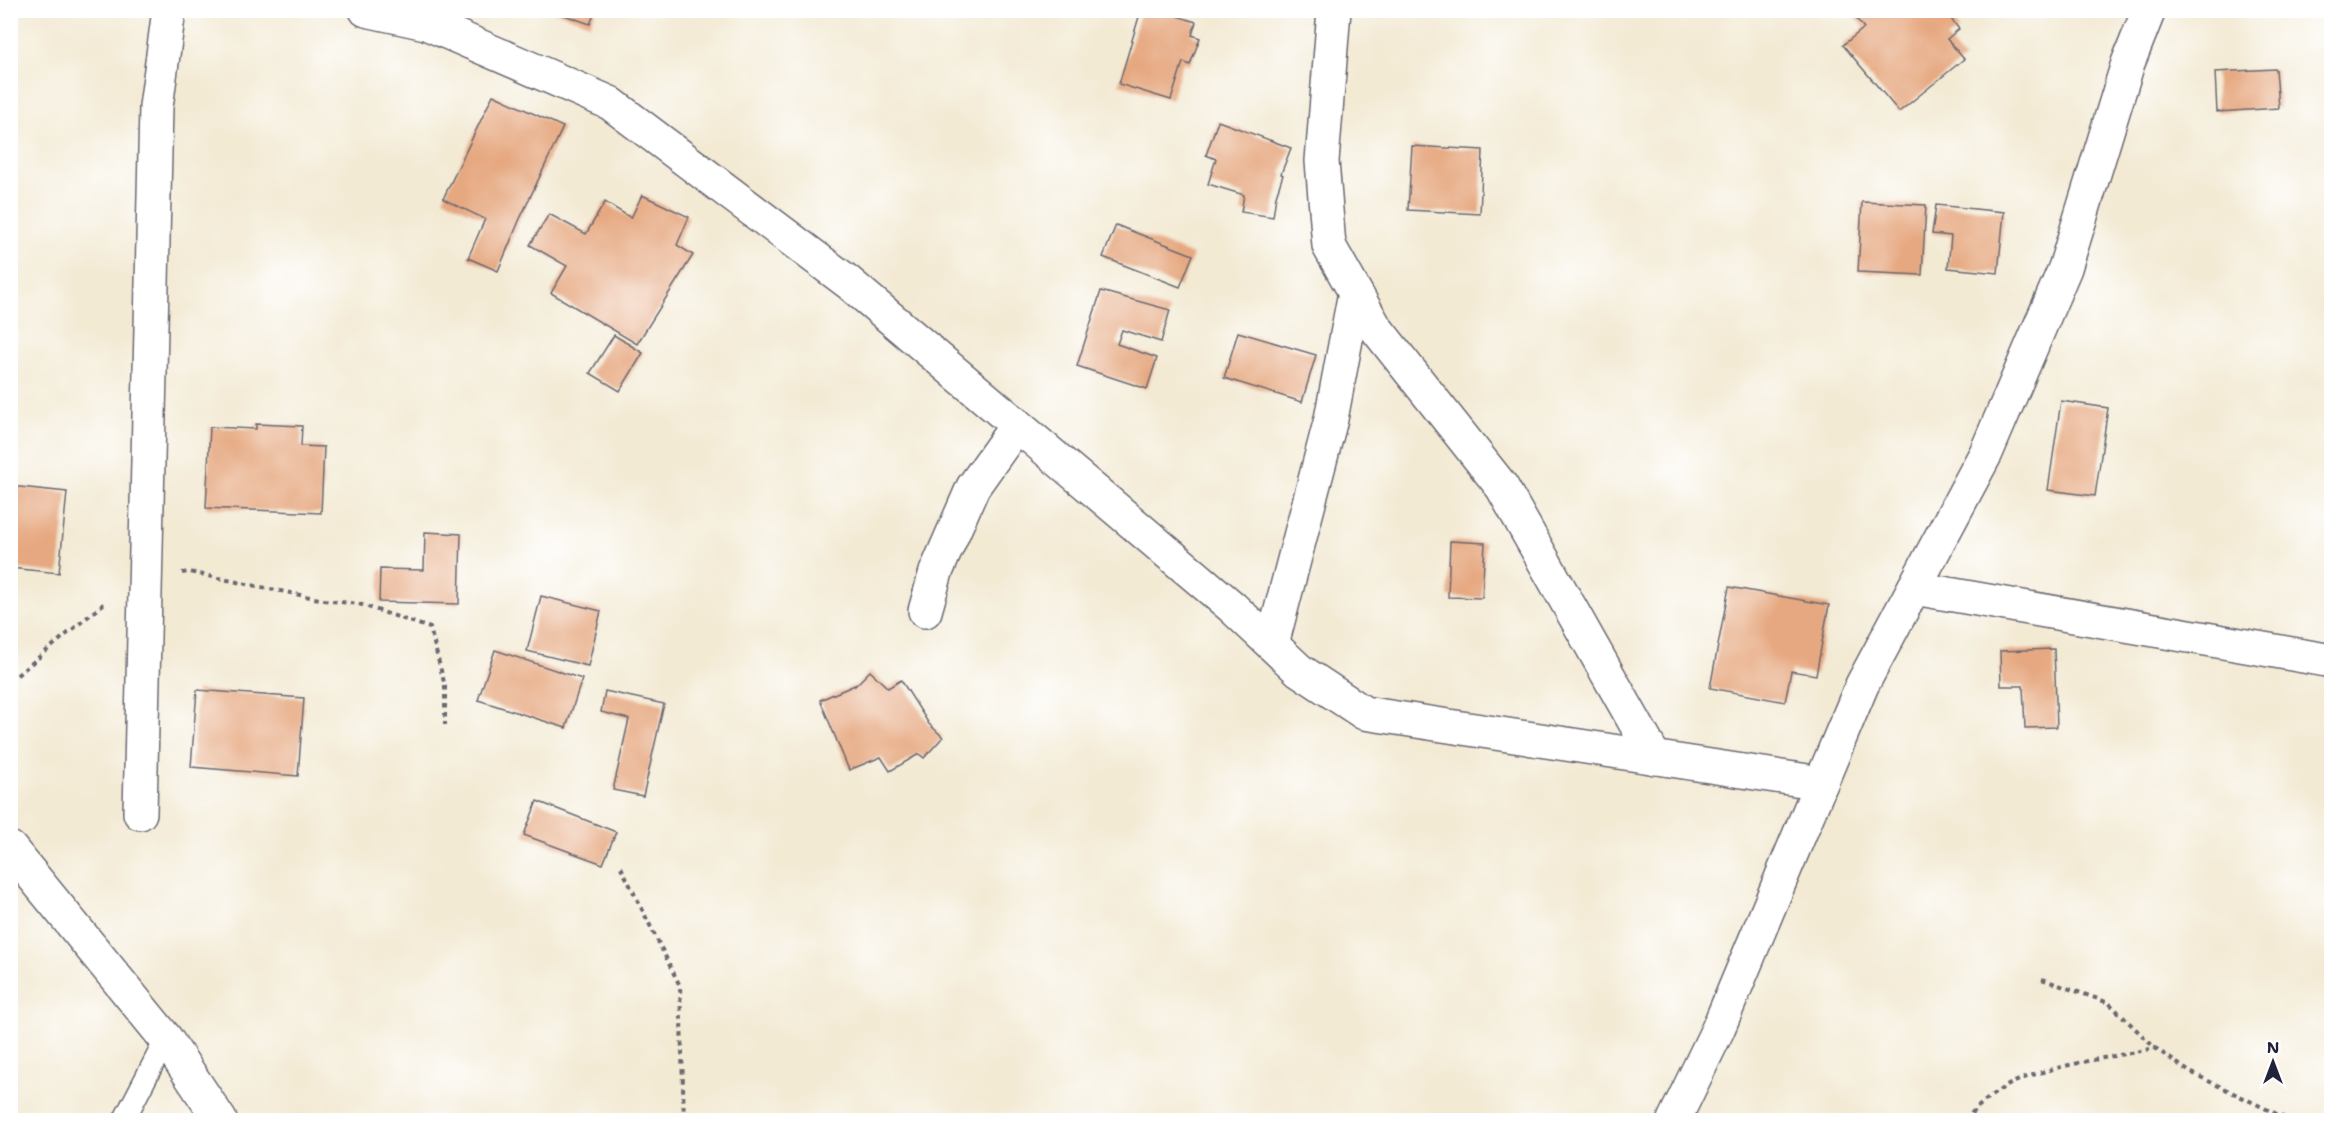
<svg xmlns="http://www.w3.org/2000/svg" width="2342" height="1131" font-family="'Shantell Sans',sans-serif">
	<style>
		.building { fill: #e6a880 }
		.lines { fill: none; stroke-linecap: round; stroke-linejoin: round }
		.service-casing { stroke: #6b6871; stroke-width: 24 }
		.minor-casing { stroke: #6b6871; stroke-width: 36 }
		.path { stroke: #6b6871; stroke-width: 4; stroke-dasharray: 4.5 4.5; stroke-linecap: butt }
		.service { stroke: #fff; stroke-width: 21 }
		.minor { stroke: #fff; stroke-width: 33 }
	</style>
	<rect width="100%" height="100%" fill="#fff"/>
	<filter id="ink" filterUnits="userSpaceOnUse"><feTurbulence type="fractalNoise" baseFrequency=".0167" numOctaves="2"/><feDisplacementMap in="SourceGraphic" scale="12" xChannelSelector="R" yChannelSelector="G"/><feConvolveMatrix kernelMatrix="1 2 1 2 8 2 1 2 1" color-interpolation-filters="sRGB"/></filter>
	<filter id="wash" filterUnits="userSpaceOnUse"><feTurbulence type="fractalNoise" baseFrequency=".008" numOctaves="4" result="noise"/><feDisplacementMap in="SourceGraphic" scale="24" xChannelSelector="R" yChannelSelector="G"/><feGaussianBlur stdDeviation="1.35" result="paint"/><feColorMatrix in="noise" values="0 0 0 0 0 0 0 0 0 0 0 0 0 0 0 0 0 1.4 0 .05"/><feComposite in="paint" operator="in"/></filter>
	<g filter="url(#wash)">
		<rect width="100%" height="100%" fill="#f3ead4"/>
		<g id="blocks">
			<g class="building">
				<path d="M550,10H596L590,24Z"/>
				<path d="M1141,10H1158L1196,22L1192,35L1200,38L1190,65L1183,62L1171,100L1119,84Z"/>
				<path d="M1849,10H1944L1959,29L1947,39L1964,59L1899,112L1843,45L1864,28Z"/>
				<path d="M2276,69L2279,108L2217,112L2215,72Z"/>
				<path d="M493,95L563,127L519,221L498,271L468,258L485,219L443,199Z"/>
				<path d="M1218,121L1291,148L1281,174L1283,175L1276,196L1273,217L1241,212L1244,195L1208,184L1216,159L1206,155Z"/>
				<path d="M1412,146L1483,150L1480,214L1408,210Z"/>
				<path d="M642,195L689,217L677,245L693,255L637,344L551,293L567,266L530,245L549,214L586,234L605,202L631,218Z"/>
				<path d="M1862,202L1926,205L1922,275L1858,272Z"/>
				<path d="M1936,205L2004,212L1998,273L1948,268L1951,236L1932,234Z"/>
				<path d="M1116,225L1193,255L1180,287L1103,257Z"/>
				<path d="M1101,291L1170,310L1161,342L1122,330L1117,344L1157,358L1147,389L1077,366Z"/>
				<path d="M1238,332L1316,355L1302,402L1224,378Z"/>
				<path d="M614,335L643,353L620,391L590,373Z"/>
				<path d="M2061,401L2108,408L2095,496L2048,490Z"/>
				<path d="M256,424L302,426L301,446L324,447L321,513L206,508L210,427L256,429Z"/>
				<path d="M10,486L67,492L59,573L10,568Z"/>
				<path d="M425,532L461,534L459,604L379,602L380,569L424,570Z"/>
				<path d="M1450,541L1485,543L1482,598L1448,597Z"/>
				<path d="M1729,587L1829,605L1816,675L1791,671L1785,702L1710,688Z"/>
				<path d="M541,596L601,611L588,666L527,651Z"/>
				<path d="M2054,649L2057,727L2025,728L2023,686H2001L2000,651Z"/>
				<path d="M495,650L582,679L566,728L478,700Z"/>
				<path d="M870,671L888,688L901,680L929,724L943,737L924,758L919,754L890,771L881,757L849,770L820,700L855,685V686Z"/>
				<path d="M197,690L304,698L298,776L191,767Z"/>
				<path d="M605,691L664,704L643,796L613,790L629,719L601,712Z"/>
				<path d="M537,801L616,832L603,864L524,835Z"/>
			</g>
		</g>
	</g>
	<g filter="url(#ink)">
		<use href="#blocks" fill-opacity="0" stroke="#6b6871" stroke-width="1.5"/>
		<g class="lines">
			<defs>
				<path id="service" d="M124,1120L166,1039"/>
				<g id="minor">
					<path d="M366,10L426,23L610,103L848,282L1232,607L1299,670L1364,713L1821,783"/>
					<path d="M1334,10L1322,161L1329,246L1375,327L1502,487L1655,758"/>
					<path d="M1914,588L2332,661"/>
					<path d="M925,611L936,572L973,487L1017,425"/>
					<path d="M1272,644L1331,419L1355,292"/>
					<path d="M140,813L156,107L169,10"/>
					<path d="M10,848L166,1039L220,1120"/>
					<path d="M1674,1120L1718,1029L1862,685L1986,453L2065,268L2128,63L2149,10"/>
				</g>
			</defs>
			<use href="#service" class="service-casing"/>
			<use href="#minor" class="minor-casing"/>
			<g class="path">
				<path d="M182,573L189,572L324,600L359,604L430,628L445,686V725"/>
				<path d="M10,681L107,601"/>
				<path d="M621,867L680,986L684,1120"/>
				<path d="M2042,979L2109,1003L2155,1048"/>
				<path d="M1965,1120C1980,1103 2002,1086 2024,1078C2066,1063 2112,1057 2155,1048L2190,1072L2289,1120"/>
			</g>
			<use href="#service" class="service"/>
			<use href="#minor" class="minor"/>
		</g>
	</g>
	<rect width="2342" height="1131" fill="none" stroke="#fff" stroke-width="36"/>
	<g transform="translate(2273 1062)" stroke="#ffffff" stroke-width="4.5" paint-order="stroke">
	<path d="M0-4.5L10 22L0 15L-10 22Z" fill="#22223b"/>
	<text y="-9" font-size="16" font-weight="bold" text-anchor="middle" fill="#22223b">N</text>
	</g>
</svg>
